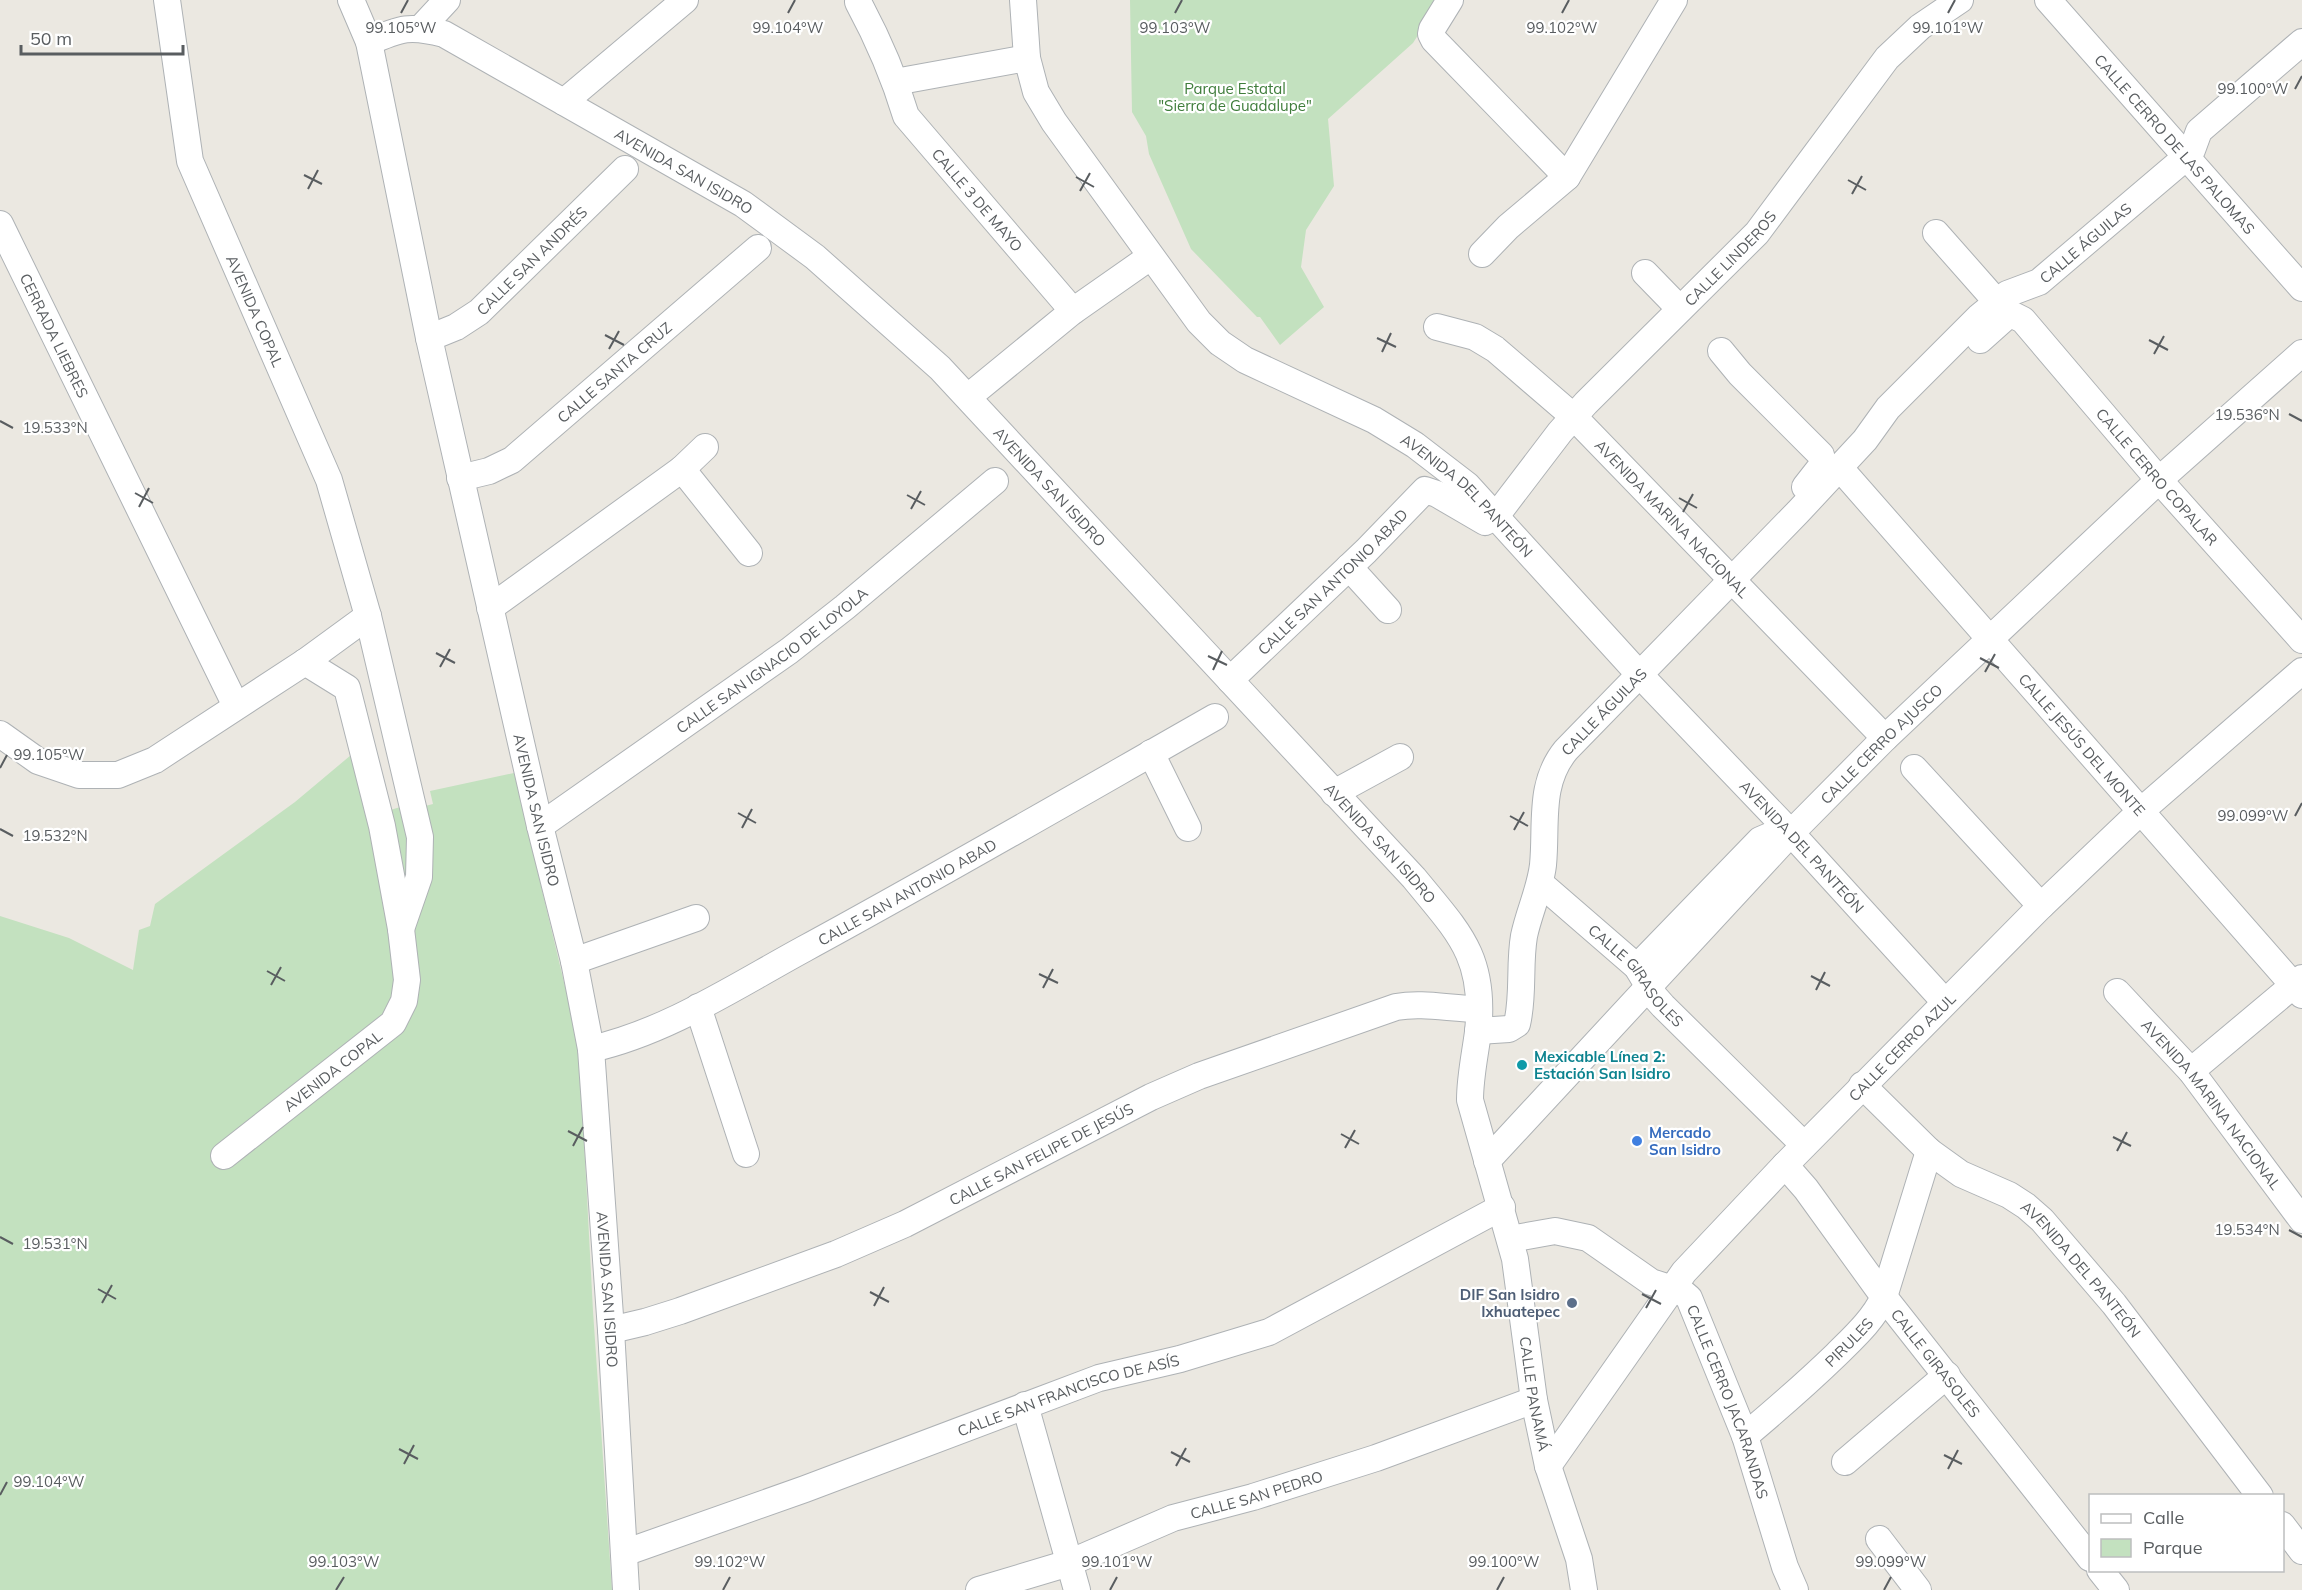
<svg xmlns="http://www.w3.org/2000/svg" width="2302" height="1590" font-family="Mulish,sans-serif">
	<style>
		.green { fill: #c3e1bf }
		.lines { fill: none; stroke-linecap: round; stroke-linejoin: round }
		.minor-casing { stroke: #aeb2b5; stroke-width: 28 }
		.minor { stroke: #fff; stroke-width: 26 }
		.ticks { fill: none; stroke: #595d60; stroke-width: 2 }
		.culture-dot { fill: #0f9aa8; stroke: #fff; stroke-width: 2 }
		.shop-dot { fill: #3f7fe0; stroke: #fff; stroke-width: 2 }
		.service-dot { fill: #5c6f8a; stroke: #fff; stroke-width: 2 }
		.labels { text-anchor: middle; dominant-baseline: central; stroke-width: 4.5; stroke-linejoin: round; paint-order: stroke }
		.park-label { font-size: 15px; fill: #3f7d3b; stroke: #fff }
		.street-label { font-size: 15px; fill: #595d60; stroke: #fff }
		.culture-label { font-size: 15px; font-weight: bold; fill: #0d838f; stroke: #fff; text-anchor: start }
		.shop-label { font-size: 15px; font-weight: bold; fill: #366cbe; stroke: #fff; text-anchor: start }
		.service-label { font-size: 15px; font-weight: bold; fill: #4e5e75; stroke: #fff; text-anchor: end }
		.ticks-label { font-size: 15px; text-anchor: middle; fill: #595d60; stroke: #fff; stroke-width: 4.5; stroke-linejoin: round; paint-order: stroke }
	</style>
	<rect width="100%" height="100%" fill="#ebe8e1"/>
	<g class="green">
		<path d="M1130,0H1440L1413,43L1328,119L1334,186L1306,230L1301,267L1324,307L1280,345L1260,317H1257L1191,249L1149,154L1146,136L1132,112Z"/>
		<path d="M357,750L387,811L407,805L409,810L433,804L430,791L514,773L579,1045L593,1311L612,1590H0V916L69,938L133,970L139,930L150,926L155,904L295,802Z"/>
	</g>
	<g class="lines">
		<defs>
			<g id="minor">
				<path id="s1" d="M167,0L190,161L329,480L368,616L420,837L419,877L401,929"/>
				<path id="s2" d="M351,0L369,42L429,338L540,826L574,961L591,1049L611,1330L626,1590"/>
				<path id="s3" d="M1023,0L1027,58L1036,92L1054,122L1199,322L1220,343L1245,360L1374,420L1415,445L1467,485L1639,674L1791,833L1945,1002"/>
				<path d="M1450,0L1432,29L1431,34L1434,40L1567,177"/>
				<path id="s4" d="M2048,0L2302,288"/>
				<path id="s5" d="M858,2C878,39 894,76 906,116L1073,311"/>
				<path d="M421,28L447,0"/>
				<path id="s6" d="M369,42C401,28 410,25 444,34L743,204L815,257L940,368L1414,878C1458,932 1486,956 1478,1032C1475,1055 1470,1077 1470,1100L1515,1259L1534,1400L1548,1466L1579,1559L1584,1590"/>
				<path d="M895,82L1027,58"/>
				<path d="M564,102L685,0"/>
				<path id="s7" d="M0,224L236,706"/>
				<path d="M1936,233L1996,301"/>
				<path d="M1482,254L1508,227L1567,177L1674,0"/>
				<path d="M1645,273L1680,309"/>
				<path id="s8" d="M1437,327L1475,337L1495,349L1574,417L1885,738"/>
				<path id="s9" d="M429,338L456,327L479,312L625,169"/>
				<path id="s10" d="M1980,340L2008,315H2013L2023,320L2159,480L2302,640"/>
				<path d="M1721,351L1740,374L1821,455L1823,464L1805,487"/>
				<path d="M968,397L1073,311L1150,257"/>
				<path id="s11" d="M1839,467L2302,995"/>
				<path d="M682,469L749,553"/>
				<path id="s12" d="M460,478L489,471L512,460L758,248"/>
				<path d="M1349,567L1388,610"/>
				<path d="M490,608L682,469L705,447"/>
				<path id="s13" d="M1230,680L1366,551L1425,490L1437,494L1485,522L1496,516L1560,432L1586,403L1757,233L1887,58L1920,27L1960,0"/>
				<path d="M0,734L38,761L79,775H118L155,760L305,662L368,616"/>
				<path d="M1151,753L1188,828"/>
				<path d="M1914,768L2041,906"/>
				<path d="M1334,793L1400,757"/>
				<path id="s14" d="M540,826L789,651L845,607L995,481"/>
				<path id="s15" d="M1540,883L1637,967L1655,997L1663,1006L1804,1145"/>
				<path d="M574,961L696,918"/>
				<path d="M1637,967L1760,840L1774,834L1791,833"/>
				<path id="s16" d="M2117,992L2191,1071L2302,1220"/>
				<path d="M698,1007L746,1154"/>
				<path id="s17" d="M1478,1031L1509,1029L1517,1024C1524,995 1519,965 1524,936C1529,912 1540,890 1543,865C1547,824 1538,784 1566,750L1798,512L1865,440L1888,408L1980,316L2007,294L2039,282L2185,158L2192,150L2199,131L2302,42"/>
				<path id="s18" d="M591,1049C667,1032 736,986 804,949C942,874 1078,795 1215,717"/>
				<path d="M2191,1071L2302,978"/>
				<path id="s19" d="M1862,1085L1929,1151L1961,1174L2009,1195L2026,1206L2042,1220L2114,1304L2260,1496"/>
				<path id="s20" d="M224,1156L393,1023L404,1001L407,980L401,929L382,826L347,688L305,662"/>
				<path id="s21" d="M1487,1161L1791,833L1885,738L2159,480L2302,353"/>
				<path id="s22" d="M1785,1165L1806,1189L1884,1297L2090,1558"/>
				<path id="s23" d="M1510,1239L1555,1231L1588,1238L1651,1282L1682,1292L1689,1298L1745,1436L1785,1567L1795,1590"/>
				<path id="s24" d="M611,1330L645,1322L680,1311L836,1254L905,1224L1151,1097L1199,1076L1396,1007C1423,1002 1451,1009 1479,1009"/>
				<path d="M1025,1405L1077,1590"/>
				<path id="s25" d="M1745,1436C1776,1410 1807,1383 1836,1355C1854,1337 1873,1320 1884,1297L1929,1151"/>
				<path d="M1845,1462L1947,1375"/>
				<path id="s26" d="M1548,1466L1684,1272L1785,1165L2041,906L2142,810L2302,671"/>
				<path d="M2282,1525L2302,1551"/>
				<path d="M1879,1539L1918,1590"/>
				<path id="s27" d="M624,1553L805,1489L1099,1378L1180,1359L1269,1332L1502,1207"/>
				<path d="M2100,1570L2116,1590"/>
				<path id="s28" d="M979,1590L1069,1563L1173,1518L1253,1497L1376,1458L1534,1400"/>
			</g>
		</defs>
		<use href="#minor" class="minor-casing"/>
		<use href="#minor" class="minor"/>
	</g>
	<path class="ticks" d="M401,13L408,0M788,13L795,0M1175,13L1182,0M1562,13L1569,0M1948,13L1955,0M2295,89L2302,76M304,175L322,184M1076,177L1094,187M1848,180L1866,190M308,189L318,170M1080,191L1090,173M1852,194L1862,176M605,335L624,345M1377,338L1396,347M2149,340L2168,350M609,349L619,331M1382,352L1391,333M2154,354L2164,336M2289,414L2302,421M0,421L13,428M135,493L153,503M907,495L925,505M1679,498L1697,508M139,507L149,488M911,509L921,491M1683,512L1693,494M436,653L455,663M1208,656L1227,665M1980,658L1999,668M440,667L450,649M1213,670L1222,651M1985,672L1995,654M0,768L7,755M738,813L756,823M1510,816L1528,826M2295,816L2302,803M742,828L752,809M0,829L13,836M1514,830L1524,812M267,971L285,981M1039,974L1058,983M1811,976L1830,986M271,985L281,967M1043,988L1053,969M1816,990L1825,972M568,1131L587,1141M1341,1134L1359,1144M2113,1137L2131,1146M573,1146L583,1127M1345,1148L1355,1130M2117,1151L2127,1132M2289,1230L2302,1237M0,1237L13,1244M98,1289L116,1299M870,1292L889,1302M1642,1294L1661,1304M102,1303L112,1285M874,1306L884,1287M1646,1308L1656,1290M399,1449L418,1459M1171,1452L1190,1462M1944,1455L1962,1464M404,1464L414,1445M1176,1466L1186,1448M1948,1469L1958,1450M0,1495L7,1482M336,1590L344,1577M723,1590L730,1577M1110,1590L1117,1577M1497,1590L1504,1577M1884,1590L1891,1577"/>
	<circle class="culture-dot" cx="1522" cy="1065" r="6"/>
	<circle class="shop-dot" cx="1637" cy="1141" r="6"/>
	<circle class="service-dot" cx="1572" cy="1303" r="6"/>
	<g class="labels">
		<g class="park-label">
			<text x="1235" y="88">Parque Estatal<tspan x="1235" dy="17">"Sierra de Guadalupe"</tspan></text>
		</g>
		<g class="street-label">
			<text stroke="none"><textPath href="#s4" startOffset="192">CALLE CERRO DE LAS PALOMAS</textPath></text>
			<text stroke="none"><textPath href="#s6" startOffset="354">AVENIDA SAN ISIDRO</textPath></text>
			<text stroke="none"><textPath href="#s5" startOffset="234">CALLE 3 DE MAYO</textPath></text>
			<text stroke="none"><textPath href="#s17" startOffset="1052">CALLE ÁGUILAS</textPath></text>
			<text stroke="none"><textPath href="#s13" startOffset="702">CALLE LINDEROS</textPath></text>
			<text stroke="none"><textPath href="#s9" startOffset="130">CALLE SAN ANDRÉS</textPath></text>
			<text stroke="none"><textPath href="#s1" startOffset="326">AVENIDA COPAL</textPath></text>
			<text stroke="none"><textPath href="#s7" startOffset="124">CERRADA LIEBRES</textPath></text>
			<text stroke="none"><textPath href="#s12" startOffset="190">CALLE SANTA CRUZ</textPath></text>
			<text stroke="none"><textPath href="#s10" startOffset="260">CALLE CERRO COPALAR</textPath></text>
			<text stroke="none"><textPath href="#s6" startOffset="840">AVENIDA SAN ISIDRO</textPath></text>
			<text stroke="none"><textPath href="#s3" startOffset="698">AVENIDA DEL PANTEÓN</textPath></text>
			<text stroke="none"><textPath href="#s8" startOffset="308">AVENIDA MARINA NACIONAL</textPath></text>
			<text stroke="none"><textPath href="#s13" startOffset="142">CALLE SAN ANTONIO ABAD</textPath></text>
			<text stroke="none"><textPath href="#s14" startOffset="285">CALLE SAN IGNACIO DE LOYOLA</textPath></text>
			<text stroke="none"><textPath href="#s17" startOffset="376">CALLE ÁGUILAS</textPath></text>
			<text stroke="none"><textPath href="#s21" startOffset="574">CALLE CERRO AJUSCO</textPath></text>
			<text stroke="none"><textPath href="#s11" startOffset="369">CALLE JESÚS DEL MONTE</textPath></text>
			<text stroke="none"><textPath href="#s2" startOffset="832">AVENIDA SAN ISIDRO</textPath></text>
			<text stroke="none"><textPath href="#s6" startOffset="1326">AVENIDA SAN ISIDRO</textPath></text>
			<text stroke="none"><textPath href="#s3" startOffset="1184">AVENIDA DEL PANTEÓN</textPath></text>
			<text stroke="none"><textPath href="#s18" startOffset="354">CALLE SAN ANTONIO ABAD</textPath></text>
			<text stroke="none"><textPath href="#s15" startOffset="134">CALLE GIRASOLES</textPath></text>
			<text stroke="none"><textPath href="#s26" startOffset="550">CALLE CERRO AZUL</textPath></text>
			<text stroke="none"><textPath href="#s20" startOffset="138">AVENIDA COPAL</textPath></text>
			<text stroke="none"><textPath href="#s16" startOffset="147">AVENIDA MARINA NACIONAL</textPath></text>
			<text stroke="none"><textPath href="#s24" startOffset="466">CALLE SAN FELIPE DE JESÚS</textPath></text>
			<text stroke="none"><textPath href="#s19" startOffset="290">AVENIDA DEL PANTEÓN</textPath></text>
			<text stroke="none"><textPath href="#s2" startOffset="1318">AVENIDA SAN ISIDRO</textPath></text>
			<text stroke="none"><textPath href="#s25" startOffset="140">PIRULES</textPath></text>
			<text stroke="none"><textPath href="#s22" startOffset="249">CALLE GIRASOLES</textPath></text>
			<text stroke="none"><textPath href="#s6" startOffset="1918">CALLE PANAMÁ</textPath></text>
			<text stroke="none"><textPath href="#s27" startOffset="472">CALLE SAN FRANCISCO DE ASÍS</textPath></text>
			<text stroke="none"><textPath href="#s23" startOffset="309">CALLE CERRO JACARANDAS</textPath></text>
			<text stroke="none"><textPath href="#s28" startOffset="294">CALLE SAN PEDRO</textPath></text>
		</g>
		<g class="culture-label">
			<text x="1534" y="1056">Mexicable Línea 2:<tspan x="1534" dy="17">Estación San Isidro</tspan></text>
		</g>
		<g class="shop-label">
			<text x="1649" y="1132">Mercado<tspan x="1649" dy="17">San Isidro</tspan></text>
		</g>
		<g class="service-label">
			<text x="1560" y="1294">DIF San Isidro<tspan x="1560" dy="17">Ixhuatepec</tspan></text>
		</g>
	</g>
	<g class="ticks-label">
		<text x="401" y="33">99.105°W</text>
		<text x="788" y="33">99.104°W</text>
		<text x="1175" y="33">99.103°W</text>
		<text x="1562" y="33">99.102°W</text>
		<text x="1948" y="33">99.101°W</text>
		<text x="2253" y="94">99.100°W</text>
		<text x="2247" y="420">19.536°N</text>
		<text x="55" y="433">19.533°N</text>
		<text x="49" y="760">99.105°W</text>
		<text x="2253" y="821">99.099°W</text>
		<text x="55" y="841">19.532°N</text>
		<text x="2247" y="1235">19.534°N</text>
		<text x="55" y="1249">19.531°N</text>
		<text x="49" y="1487">99.104°W</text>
		<text x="344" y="1567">99.103°W</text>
		<text x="730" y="1567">99.102°W</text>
		<text x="1117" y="1567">99.101°W</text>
		<text x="1504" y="1567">99.100°W</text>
		<text x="1891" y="1567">99.099°W</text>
	</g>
	<rect x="2089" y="1494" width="195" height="78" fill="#ffffff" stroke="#bdbebf" stroke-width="1.5"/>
	<rect x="2101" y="1514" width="30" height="9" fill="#ffffff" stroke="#bdbebf" stroke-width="1.5"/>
	<text x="2143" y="1524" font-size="18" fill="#595d60">Calle</text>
	<rect x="2101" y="1539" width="30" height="18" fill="#c3e1bf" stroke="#bdbebf" stroke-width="1.5"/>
	<text x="2143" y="1554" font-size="18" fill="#595d60">Parque</text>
	<path d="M21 45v9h162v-9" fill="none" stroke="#595d60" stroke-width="3"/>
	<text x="30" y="45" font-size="18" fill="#595d60" stroke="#ffffff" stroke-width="4.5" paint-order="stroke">50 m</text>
</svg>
